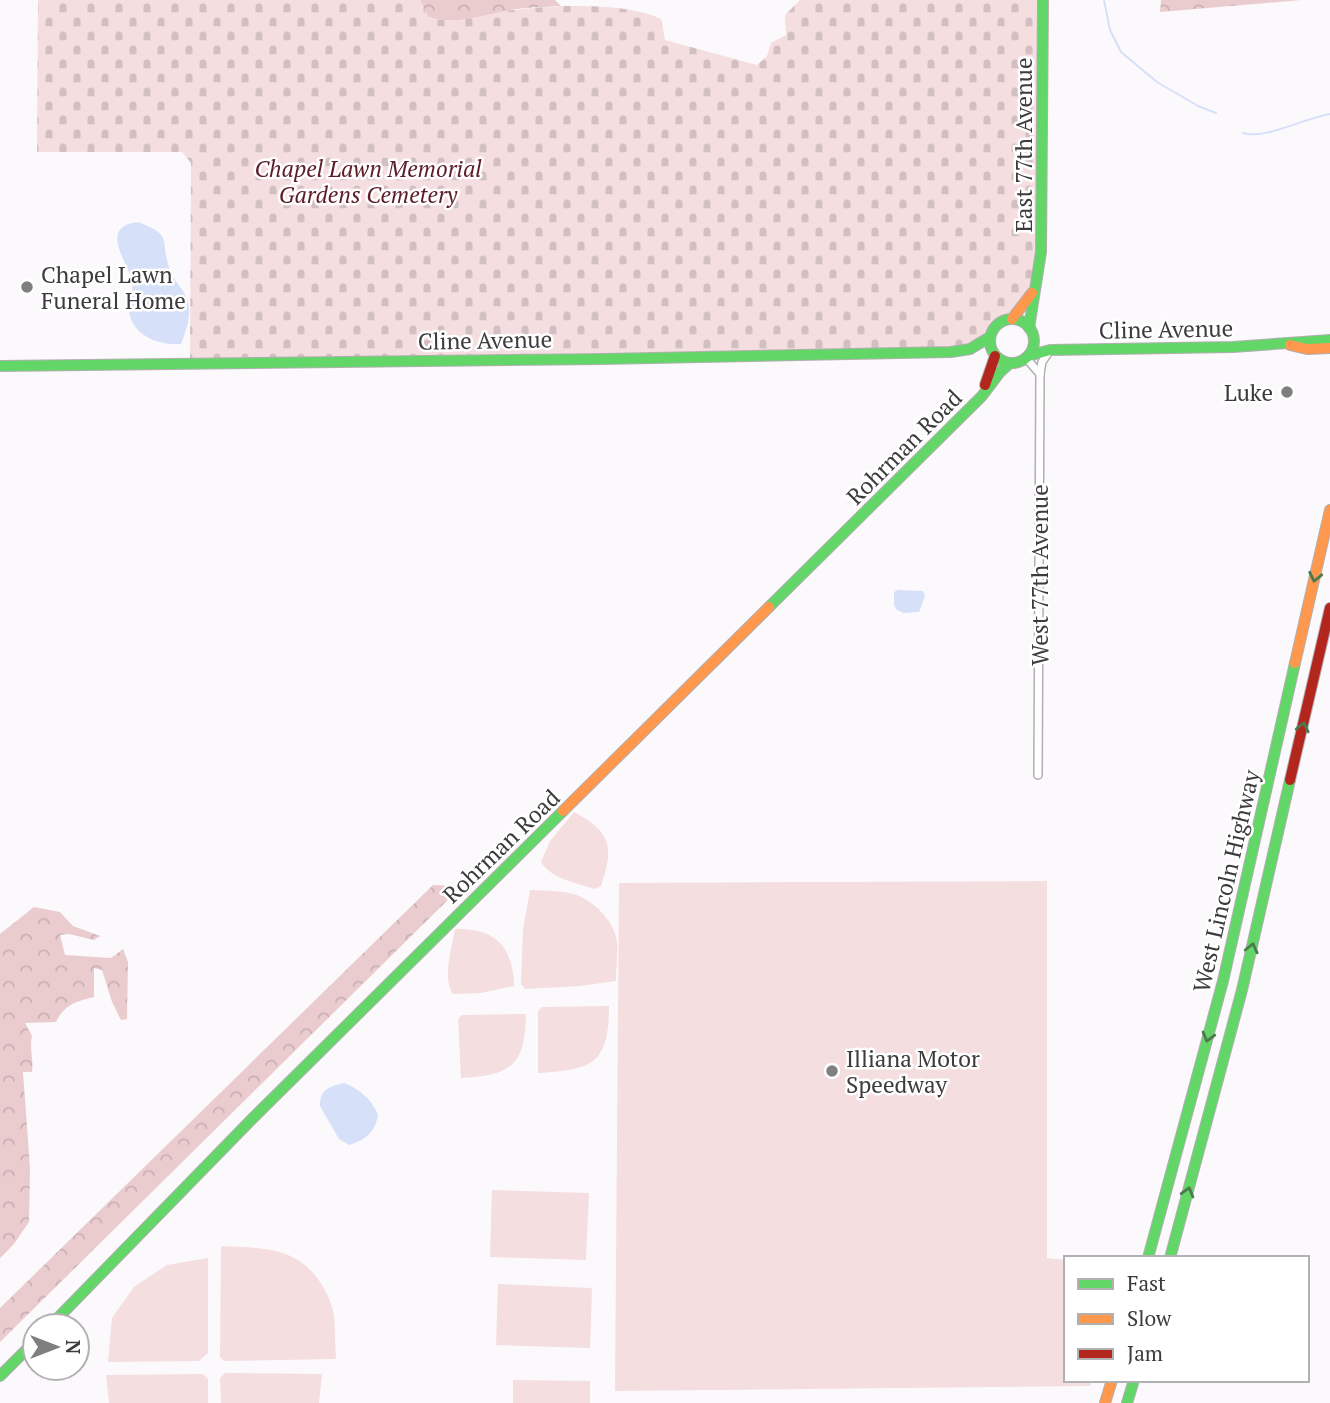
<svg xmlns="http://www.w3.org/2000/svg" width="1330" height="1403" font-family="'PT Serif',serif">
	<style>
		.green { fill: #f4dee0 }
		.forest { fill: url(#forest-crowns) }
		.cemetery { fill: url(#cemetery-stones) }
		.water { fill: #d6e0f9 }
		.lines { fill: none; stroke-linecap: round; stroke-linejoin: round }
		.stream { stroke: #d6e0f9; stroke-width: 2 }
		.street-casing { stroke: #b1afb1; stroke-width: 10 }
		.fast-casing { stroke: #b1afb1; stroke-width: 12 }
		.slow-casing { stroke: #b1afb1; stroke-width: 12 }
		.jam-casing { stroke: #b1afb1; stroke-width: 12 }
		.street { stroke: #fffeff; stroke-width: 7 }
		.fast { stroke: #63d668; stroke-width: 10 }
		.slow { stroke: #ff974d; stroke-width: 10 }
		.jam { stroke: #b3261e; stroke-width: 10 }
		.oneway { stroke: #4c794e }
		.poi-dot { fill: #807e80; stroke: #fff; stroke-width: 2.5 }
		.labels { text-anchor: middle; dominant-baseline: central; stroke-width: 5; stroke-linejoin: round; paint-order: stroke }
		.street-label { font-size: 23px; fill: #3d3b3d; stroke: #fff }
		.park-label { font-size: 23px; font-style: italic; fill: #5c1d26; stroke: #fff }
		.poi-label { font-size: 23px; fill: #3d3b3d; stroke: #fff; text-anchor: start }
	</style>
	<defs>
		<pattern id="forest-crowns" width="20" height="18" patternUnits="userSpaceOnUse" patternTransform="scale(1.75)"><rect width="20" height="18" fill="#eacccf"/><path d="M2 6a3 3 0 1 1 6 0M12 15a3 3 0 1 1 6 0" fill="none" stroke="#cab0b3"/></pattern>
		<pattern id="cemetery-stones" width="16" height="16" patternUnits="userSpaceOnUse" patternTransform="scale(1.75)"><rect width="16" height="16" fill="#f4dee0"/><path d="M2 7V4a2 2 0 0 1 4 0v3zM10 15v-3a2 2 0 0 1 4 0v3z" fill="#d2bfc1"/></pattern>
	</defs>
	<rect width="100%" height="100%" fill="#fcf9fd"/>
	<g class="green">
		<path d="M574,812C612,832 614,848 601,886L595,889C577,883 551,879 541,862L550,841Z"/>
		<path d="M1047,881V1258L1066,1260V1380H1092L1090,1386L615,1391L619,883Z"/>
		<path d="M530,890C546,891 565,890 579,896C596,903 615,923 617,942C618,954 616,968 616,981L580,986L525,989L521,984L523,929Z"/>
		<path d="M455,929C495,928 513,946 514,986L481,993L453,994C442,978 452,947 455,929Z"/>
		<path d="M609,1006C609,1064 592,1070 538,1073V1011L542,1007Z"/>
		<path d="M526,1014C525,1066 511,1075 461,1078L458,1019L462,1015Z"/>
		<path d="M492,1190L589,1193L586,1260L490,1257Z"/>
		<path d="M221,1246C262,1248 298,1246 322,1285C328,1295 332,1304 334,1316C335,1330 335,1345 336,1359L224,1361L220,1357Z"/>
		<path d="M208,1258V1353L199,1361L108,1362L112,1318L134,1287L167,1265Z"/>
		<path d="M498,1284L592,1288L590,1348L496,1345Z"/>
		<path d="M225,1373L322,1374L319,1403H221L220,1378Z"/>
		<path d="M203,1374L208,1379V1403H109L106,1375Z"/>
		<path d="M513,1380L590,1381V1403H513Z"/>
	</g>
	<g class="forest">
		<path d="M420,0H555L561,6C545,7 527,7 511,10C484,15 454,26 428,17Z"/>
		<path d="M1161,0H1301L1160,12Z"/>
		<path d="M433,885L462,886L0,1342V1308Z"/>
		<path d="M34,907L60,912L73,926L100,936L94,940L69,934L60,935L65,955L111,958L123,949L128,962L127,1019L121,1020L112,1002L102,970L94,968V997C76,1001 64,1005 56,1022L25,1023L32,1036C29,1048 34,1060 32,1072H23L30,1168L29,1222L14,1244L0,1258V934Z"/>
	</g>
	<path class="cemetery" d="M38,0H420L428,17C456,27 486,13 514,10C553,5 625,2 661,19L665,40L757,65L767,56L771,43L786,35L785,15L800,0H1039L1037,269C1032,283 1027,298 1015,308C1010,313 1003,316 997,322C979,339 970,345 944,348L190,359L191,163L182,152H37Z"/>
	<g class="water">
		<path d="M138,222C173,235 160,239 169,267C171,276 178,284 183,291C194,308 188,326 181,344C159,346 130,335 129,309C129,300 134,291 132,282C129,263 97,227 138,222Z"/>
		<path d="M898,590L923,591L925,596L919,612L904,613L897,610L894,605V592Z"/>
		<path d="M344,1083C360,1089 372,1100 378,1115C375,1133 365,1140 349,1145L339,1139L320,1106C319,1089 331,1086 344,1083Z"/>
	</g>
	<g class="lines">
		<g class="stream">
			<path d="M1104,0L1110,30L1121,52L1157,82L1198,106L1216,113"/>
			<path d="M1243,133C1264,140 1305,118 1330,114"/>
		</g>
		<defs>
			<g id="street">
				<path d="M1026,358L1040,374"/>
				<path d="M1038,775L1040,374L1042,362L1050,350"/>
			</g>
			<g id="fast">
				<circle cx="1012" cy="341" r="22"/>
				<path d="M1029,328L1041,252L1043,0"/>
				<path d="M1028,356L1050,350L1233,347L1330,340"/>
				<path d="M0,366L602,359L951,352L970,349L990,337"/>
				<path d="M769,607L982,396L1000,372L1010,363"/>
				<path d="M1148,1258L1223,981L1295,663"/>
				<path d="M1170,1258L1242,990L1290,780"/>
				<path d="M50,1326L253,1118L563,811"/>
				<path d="M0,1376L35,1341"/>
				<path d="M1127,1403L1134,1380"/>
			</g>
			<g id="slow">
				<path d="M1012,319L1032,293"/>
				<path d="M1290,345L1307,349L1330,348"/>
				<path d="M1295,663L1330,510"/>
				<path d="M563,811L769,607"/>
				<path d="M1105,1403L1112,1380"/>
			</g>
			<g id="jam">
				<path d="M985,385L995,356"/>
				<path d="M1290,780L1330,608"/>
			</g>
		</defs>
		<use href="#street" class="street-casing"/>
		<use href="#fast" class="fast-casing"/>
		<use href="#slow" class="slow-casing"/>
		<use href="#jam" class="jam-casing"/>
		<use href="#street" class="street"/>
		<use href="#fast" class="fast"/>
		<use href="#slow" class="slow"/>
		<use href="#jam" class="jam"/>
	</g>
	<defs><path id="oneway-chevron" d="M-2-3.5L2.5 0L-2 3.5" fill="none" stroke-width="1.6" stroke-linecap="round" stroke-linejoin="round" transform="scale(1.75)"/></defs>
	<g class="oneway">
		<use href="#oneway-chevron" transform="translate(1315 577) rotate(102)"/>
		<use href="#oneway-chevron" transform="translate(1303 727) rotate(-77)"/>
		<use href="#oneway-chevron" transform="translate(1252 948) rotate(-77)"/>
		<use href="#oneway-chevron" transform="translate(1208 1037) rotate(105)"/>
		<use href="#oneway-chevron" transform="translate(1188 1192) rotate(-74)"/>
	</g>
	<g class="poi-dot">
		<circle cx="27" cy="287" r="7"/>
		<circle cx="1287" cy="392" r="7"/>
		<circle cx="832" cy="1071" r="7"/>
	</g>
	<g class="labels">
		<g class="street-label">
			<text transform="translate(1023 145) rotate(-90)">East 77th Avenue</text>
			<text transform="translate(1166 329) rotate(-1)">Cline Avenue</text>
			<text transform="translate(485 340) rotate(-1)">Cline Avenue</text>
			<text transform="translate(904 447) rotate(-45)">Rohrman Road</text>
			<text transform="translate(1039 575) rotate(-90)">West 77th Avenue</text>
			<text transform="translate(501 846) rotate(-44)">Rohrman Road</text>
			<text transform="translate(1226 881) rotate(-77)">West Lincoln Highway</text>
		</g>
		<g class="park-label">
			<text x="368" y="168">Chapel Lawn Memorial<tspan x="368" dy="26">Gardens Cemetery</tspan></text>
		</g>
		<g class="poi-label">
			<text x="41" y="274">Chapel Lawn<tspan x="41" dy="26">Funeral Home</tspan></text>
			<text x="1273" y="392" text-anchor="end">Luke</text>
			<text x="846" y="1058">Illiana Motor<tspan x="846" dy="26">Speedway</tspan></text>
		</g>
	</g>
	<rect x="1064" y="1256" width="245" height="126" fill="#ffffff" stroke="#b1b1b1" stroke-width="2"/>
	<rect x="1078" y="1279" width="35" height="10" fill="#63d668" stroke="#b1b1b1" stroke-width="2"/>
	<text x="1127" y="1291" font-size="21" fill="#3d3b3d">Fast</text>
	<rect x="1078" y="1314" width="35" height="10" fill="#ff974d" stroke="#b1b1b1" stroke-width="2"/>
	<text x="1127" y="1326" font-size="21" fill="#3d3b3d">Slow</text>
	<rect x="1078" y="1349" width="35" height="10" fill="#b3261e" stroke="#b1b1b1" stroke-width="2"/>
	<text x="1127" y="1361" font-size="21" fill="#3d3b3d">Jam</text>
	<g transform="translate(56 1347) rotate(90)"><circle r="33" fill="#ffffff" stroke="#b1b1b1" stroke-width="2"/>
	<path d="M0-5L12 26L0 18L-12 26Z" fill="#807e80"/>
	<text y="-10" font-size="19" font-weight="bold" text-anchor="middle" fill="#3d3b3d">N</text>
	</g>
</svg>
